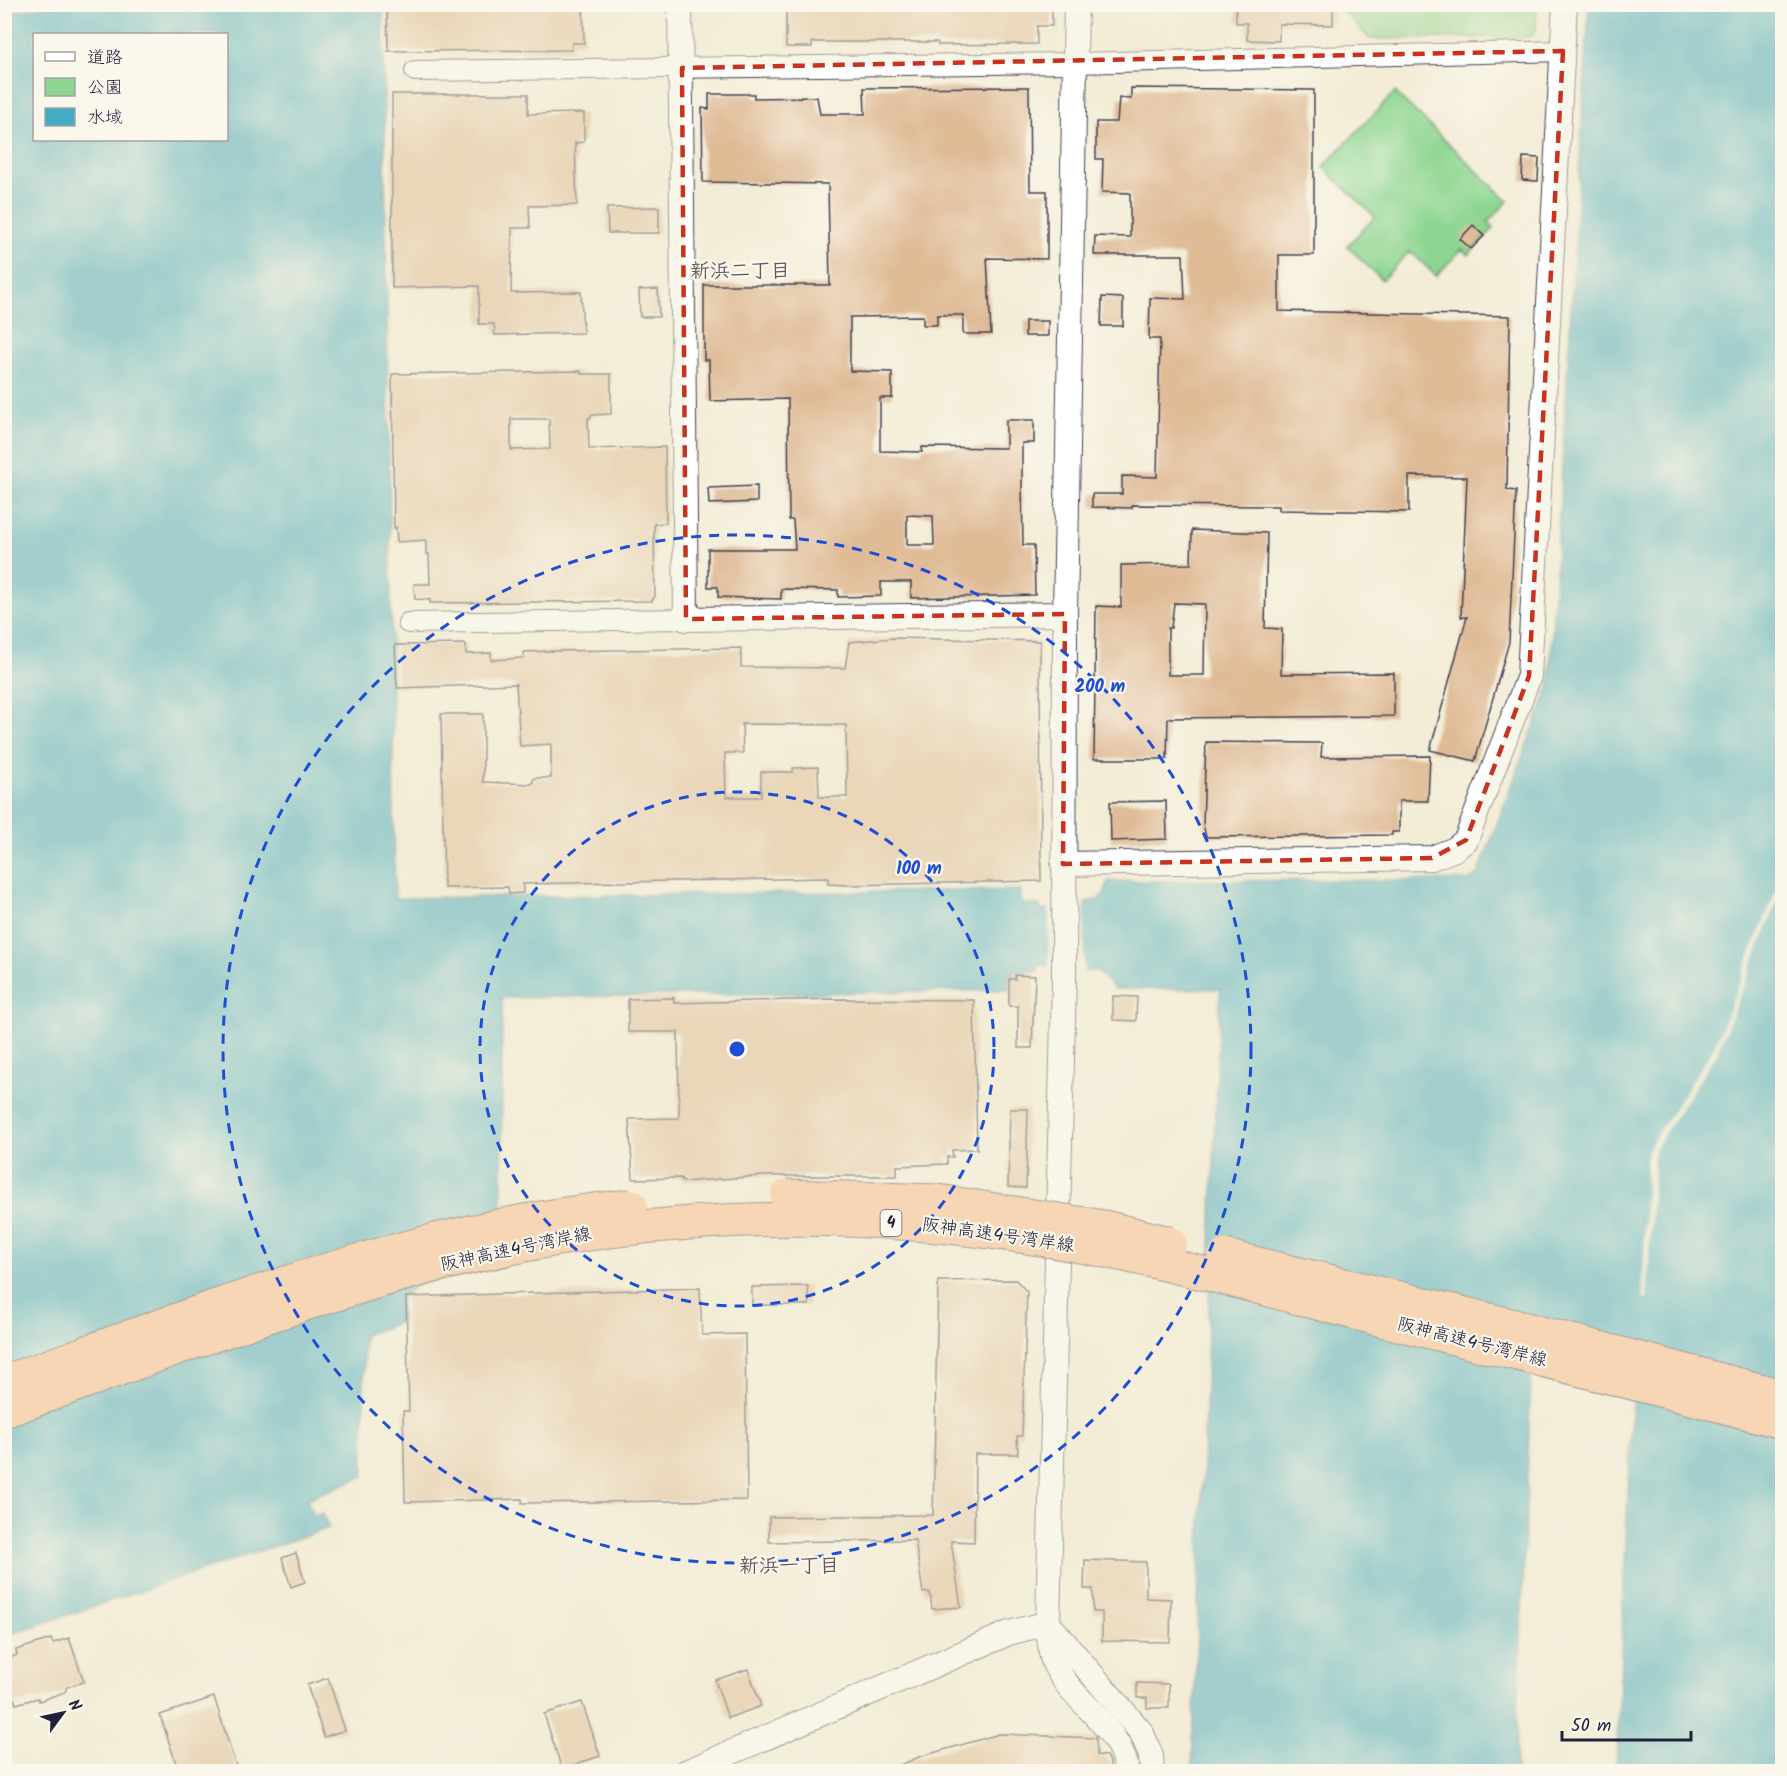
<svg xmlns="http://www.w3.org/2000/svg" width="1787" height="1776" font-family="Kalam,'Klee One',sans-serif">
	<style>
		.green { fill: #8dd691; stroke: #587c66; stroke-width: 1.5 }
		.water { fill: #43abc2; stroke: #32667e; stroke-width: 1.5; fill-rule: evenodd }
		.pier { fill: #f3edd7 }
		.building { fill: #dfbb96; fill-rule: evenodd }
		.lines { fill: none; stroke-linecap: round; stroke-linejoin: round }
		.minor-casing { stroke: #414052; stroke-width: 22 }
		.tertiary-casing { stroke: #414052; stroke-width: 26 }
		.minor { stroke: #fff; stroke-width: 20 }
		.tertiary { stroke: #fff; stroke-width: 24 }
		.motorway-bridge-casing { stroke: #414052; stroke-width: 35; stroke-linecap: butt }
		.motorway-bridge { stroke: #fbbb8c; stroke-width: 33 }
		.marked { fill: none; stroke: #c8321e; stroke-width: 4.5; stroke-dasharray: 12 8; stroke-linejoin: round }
		.ring { fill: none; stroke: #1d4ed8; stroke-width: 3; stroke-dasharray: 10 8 }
		.labels { text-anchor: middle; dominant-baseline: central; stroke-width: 4.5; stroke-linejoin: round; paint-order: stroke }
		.shield { fill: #fbf7ec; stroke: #636270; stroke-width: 1.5 }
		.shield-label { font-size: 16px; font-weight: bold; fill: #22223b }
		.street-label { font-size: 18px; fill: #22223b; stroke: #fbf7ec }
		.neighbourhood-label { font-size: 20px; font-weight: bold; fill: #64585b; stroke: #fbf7ec }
		.centre { fill: #1d4ed8; stroke: #fbf7ec; stroke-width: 3 }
		.ring-label { font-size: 18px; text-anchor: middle; font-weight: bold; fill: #1d4ed8; stroke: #fbf7ec; stroke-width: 4.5; stroke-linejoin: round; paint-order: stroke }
	</style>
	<rect width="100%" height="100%" fill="#fbf7ec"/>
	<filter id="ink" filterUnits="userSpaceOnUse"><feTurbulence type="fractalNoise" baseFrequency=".0167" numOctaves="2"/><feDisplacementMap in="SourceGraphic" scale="12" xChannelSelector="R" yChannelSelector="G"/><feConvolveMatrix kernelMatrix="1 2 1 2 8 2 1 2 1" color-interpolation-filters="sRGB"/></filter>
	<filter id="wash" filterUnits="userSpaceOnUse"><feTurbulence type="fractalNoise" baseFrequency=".008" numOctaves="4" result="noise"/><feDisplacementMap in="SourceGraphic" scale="24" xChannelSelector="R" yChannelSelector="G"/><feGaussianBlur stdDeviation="1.35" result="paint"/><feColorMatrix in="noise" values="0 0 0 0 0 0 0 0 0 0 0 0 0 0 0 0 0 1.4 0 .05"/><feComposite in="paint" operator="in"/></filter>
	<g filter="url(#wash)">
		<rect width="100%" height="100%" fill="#f3edd7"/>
		<g class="green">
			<path d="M1341,5H1537L1536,31L1531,37L1370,39L1341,9Z"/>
			<path d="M1395,92L1508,201L1488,222L1494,228L1468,255L1462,249L1436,276L1410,251L1382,280L1347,246L1375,217L1323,167Z"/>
		</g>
		<path class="water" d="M60,4L383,5L395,898L1021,890L1022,904L1040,905V911L1097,900L1104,894L1108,881L1470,880L1478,874L1549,686L1589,5H1782V1771H1616L1632,1400L1532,1357L1516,1767L1454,1772L1192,1771L1220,989H1115L1096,970L1085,972L1039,965L1038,971L1014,972V978H1008V990L502,998V1210L400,1299L401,1322L364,1335V1476L307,1499L313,1515L323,1513L329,1528L5,1636V13ZM34,34H226V140H34Z"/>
		<g class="pier">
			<path d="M1782,876V889L1716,1054L1654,1149L1647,1299L1643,1297L1647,1150L1714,1048Z"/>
			<path d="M1084,899V975L1049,970V907Z"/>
		</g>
		<g id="blocks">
			<g class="building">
				<path d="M387,4H583L584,43H572V50L388,51Z"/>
				<path d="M786,4H1052V26H1037V44L938,45L937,42H812V47H786Z"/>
				<path d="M1236,4H1333V25L1279,24V41L1247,40V23H1236Z"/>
				<path d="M1029,87L1030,191H1047V259L987,258L991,334H963V315H937V325H923V316L850,317V371L892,372V398H880V451L922,452V447L1006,448V420H1034V443H1022V485L1023,545H1034L1035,595L911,598V582H881V596L838,597V590L781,589V599L718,597V587H708V549H795L793,520H789L788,399L710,401L709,360H704V285H830L828,184L703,182L702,108L709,109V94H754V98L817,97L820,114H865L864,88ZM907,515L933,516L934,545H907Z"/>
				<path d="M1131,88L1314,90V255H1279V311L1510,316L1507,490L1516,491L1509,642L1475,761L1430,750L1467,617H1461L1467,477L1409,476V512L1279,510V506H1264L1132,505V508L1092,507V494H1122V476L1157,477L1160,339H1149L1150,298L1185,299L1183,255H1094L1095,236L1130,237V193L1102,192L1103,159H1096V122H1117L1119,98L1131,99Z"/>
				<path d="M392,94H528V114L584,113V142L575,143L577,205L529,206L530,228H512L511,293L581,292L583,333L495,335L494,324H479V286L392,288Z"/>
				<path d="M1523,157L1539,158L1538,181L1522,180Z"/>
				<path d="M659,207V233H608L607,208Z"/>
				<path d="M1473,225L1484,236L1471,249L1460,239Z"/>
				<path d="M658,289L659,317H640L639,290Z"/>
				<path d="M1102,297L1123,298V326H1101Z"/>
				<rect x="1025" y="321" width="23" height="15"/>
				<path d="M581,371V374H611V414L591,415V418H588L589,449L665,447L666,523L654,524L655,596L652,601L430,603V600L415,599L414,584H430L429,554H426V540L397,542L396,527L394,528L392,374ZM511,419H549L550,449L511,450Z"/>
				<path d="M757,486V502L709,504L708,488Z"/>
				<path d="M1192,530L1267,533L1265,628L1282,629L1281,674L1394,673V716L1168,718L1167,759H1094L1096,606L1121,607V565L1191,564ZM1174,603L1205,604L1204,675H1168V628H1171Z"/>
				<path d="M893,638L1040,641L1041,881L849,885L828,884V878L523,884V893L509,894L508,887L444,888L441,714H483V782L532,784L534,778H551V744L520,746L516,684L397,688L395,645L466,644V654L491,653V660L524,658V652L555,651L741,648V667L845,668L849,642ZM742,724L846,725L847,797H819L818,767L793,768V772H761V797H726L725,753H743Z"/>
				<path d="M1206,742L1322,743L1321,757L1430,756L1428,801H1399V832H1392V835L1206,837L1203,824Z"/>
				<path d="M1166,801L1167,839L1111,841L1110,802Z"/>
				<path d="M1015,975L1035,976L1032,1048H1018V1006H1009V979H1015Z"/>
				<path d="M1113,996L1137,997L1136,1021L1113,1020Z"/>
				<path d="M674,998V1003L832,999L974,1000L977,1149L952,1150L953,1157H947V1164L897,1166V1176H761L682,1182L681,1178L633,1179L629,1119L679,1118L678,1032H628V999Z"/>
				<path d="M1010,1109H1028L1026,1188L1008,1187Z"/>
				<path d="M1016,1280L1027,1292L1022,1436H1017L1018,1454H975L974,1542L951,1541L961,1607L932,1609L930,1592L923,1593L915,1540L769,1542V1517L933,1515L938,1281Z"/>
				<path d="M808,1286L809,1305H752V1287Z"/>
				<path d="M700,1288L702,1335L745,1334L747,1500L522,1503V1499L405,1502L403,1411H409L406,1297Z"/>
				<path d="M296,1553L305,1582L291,1587L282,1558Z"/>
				<path d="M1085,1560L1146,1562V1598L1171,1599L1170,1642L1102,1641V1612H1093V1589H1084Z"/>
				<path d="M69,1638L84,1682L67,1687L65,1692L39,1701L38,1698L16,1704L4,1671V1660L17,1655L16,1650L51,1639L53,1643Z"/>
				<path d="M748,1669L761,1706L728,1718L715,1680Z"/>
				<path d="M328,1678L345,1730L324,1737L307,1685Z"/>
				<path d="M1137,1683L1169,1684V1708H1147V1698H1137Z"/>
				<path d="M214,1697L238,1772H179L160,1715Z"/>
				<path d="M582,1702L600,1756L562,1769L544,1714Z"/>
				<path d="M999,1734L1096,1738L1097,1755L1106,1756L1110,1762V1772H884L919,1757Z"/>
			</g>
		</g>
	</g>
	<g filter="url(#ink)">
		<use href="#blocks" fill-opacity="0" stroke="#414052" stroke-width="1.5"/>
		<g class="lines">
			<defs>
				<g id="minor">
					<path d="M415,71L1074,63L1563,51"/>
					<path d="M408,623L686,619"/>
				</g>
				<g id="tertiary">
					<path d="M680,4L686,619L1065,614"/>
					<path d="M1076,4L1065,614L1064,979L1048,1623C1050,1636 1049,1654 1055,1665C1073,1703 1122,1727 1127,1772"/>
					<path d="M1063,864L1432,858L1455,849L1466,840L1529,676L1565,4"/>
					<path d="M1048,1623L1142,1733L1151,1756L1152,1772"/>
					<path d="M686,1772L1009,1633L1048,1623"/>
				</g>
			</defs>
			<use href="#minor" class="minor-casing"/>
			<use href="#tertiary" class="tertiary-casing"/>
			<use href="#minor" class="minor"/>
			<use href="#tertiary" class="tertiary"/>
			<defs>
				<g id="motorway-bridge">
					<path d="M787,1196L938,1201L1104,1227L1170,1243"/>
					<path d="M1225,1256L1507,1324L1782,1396"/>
					<path d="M4,1382C206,1310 416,1226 631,1206"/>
					<path d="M4,1411C203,1340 401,1258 611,1231C772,1210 937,1218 1096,1249C1195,1269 1293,1297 1390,1322C1521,1355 1652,1387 1782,1422"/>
				</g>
			</defs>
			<use href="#motorway-bridge" class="motorway-bridge-casing"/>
			<use href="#motorway-bridge" class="motorway-bridge"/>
		</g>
	</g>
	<path d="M0 0H1787V1776H0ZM1563,51L1529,676L1466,840L1432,858L1063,864L1065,614L686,619L682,68Z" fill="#f3edd7" fill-opacity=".55" fill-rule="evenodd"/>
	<path class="marked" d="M1563,51L1529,676L1466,840L1432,858L1063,864L1065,614L686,619L682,68Z"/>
	<g class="ring">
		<circle cx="737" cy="1049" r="257"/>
		<circle cx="737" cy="1049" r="514"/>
	</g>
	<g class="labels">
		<rect class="shield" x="880.5" y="1210" width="21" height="26" rx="4.5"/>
		<g class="shield-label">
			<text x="891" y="1223">4</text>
		</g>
		<g class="street-label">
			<text transform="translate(998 1236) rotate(8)">阪神高速4号湾岸線</text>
			<text transform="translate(516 1250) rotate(-12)">阪神高速4号湾岸線</text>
			<text transform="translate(1472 1343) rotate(14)">阪神高速4号湾岸線</text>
		</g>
		<g class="neighbourhood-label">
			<text x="740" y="272">新浜二丁目</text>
			<text x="789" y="1567">新浜一丁目</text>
		</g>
	</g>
	<circle cx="737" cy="1049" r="9" class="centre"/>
	<g class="ring-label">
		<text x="1100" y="692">200 m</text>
		<text x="919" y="874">100 m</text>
	</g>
	<rect width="1787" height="1776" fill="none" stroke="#fbf7ec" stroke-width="24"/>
	<rect x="33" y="33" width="195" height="108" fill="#fbf7ec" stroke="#a4a2a5" stroke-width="1.5"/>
	<rect x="45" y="52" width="30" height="9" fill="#ffffff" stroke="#a4a2a5" stroke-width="1.5"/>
	<text x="87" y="63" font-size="18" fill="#22223b">道路</text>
	<rect x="45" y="78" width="30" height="18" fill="#8dd691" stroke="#a4a2a5" stroke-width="1.5"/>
	<text x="87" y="93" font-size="18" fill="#22223b">公園</text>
	<rect x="45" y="108" width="30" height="18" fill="#43abc2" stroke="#a4a2a5" stroke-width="1.5"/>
	<text x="87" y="123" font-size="18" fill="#22223b">水域</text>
	<g transform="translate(63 1713) rotate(57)" stroke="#fbf7ec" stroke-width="4.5" paint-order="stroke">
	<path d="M0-4.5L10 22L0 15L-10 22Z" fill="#22223b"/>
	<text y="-9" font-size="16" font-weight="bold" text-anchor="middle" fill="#22223b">N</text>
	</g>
	<path d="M1562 1731v9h129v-9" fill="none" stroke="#22223b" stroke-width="3"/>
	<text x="1571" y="1731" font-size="18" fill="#22223b" stroke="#fbf7ec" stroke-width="4.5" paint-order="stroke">50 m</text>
</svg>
